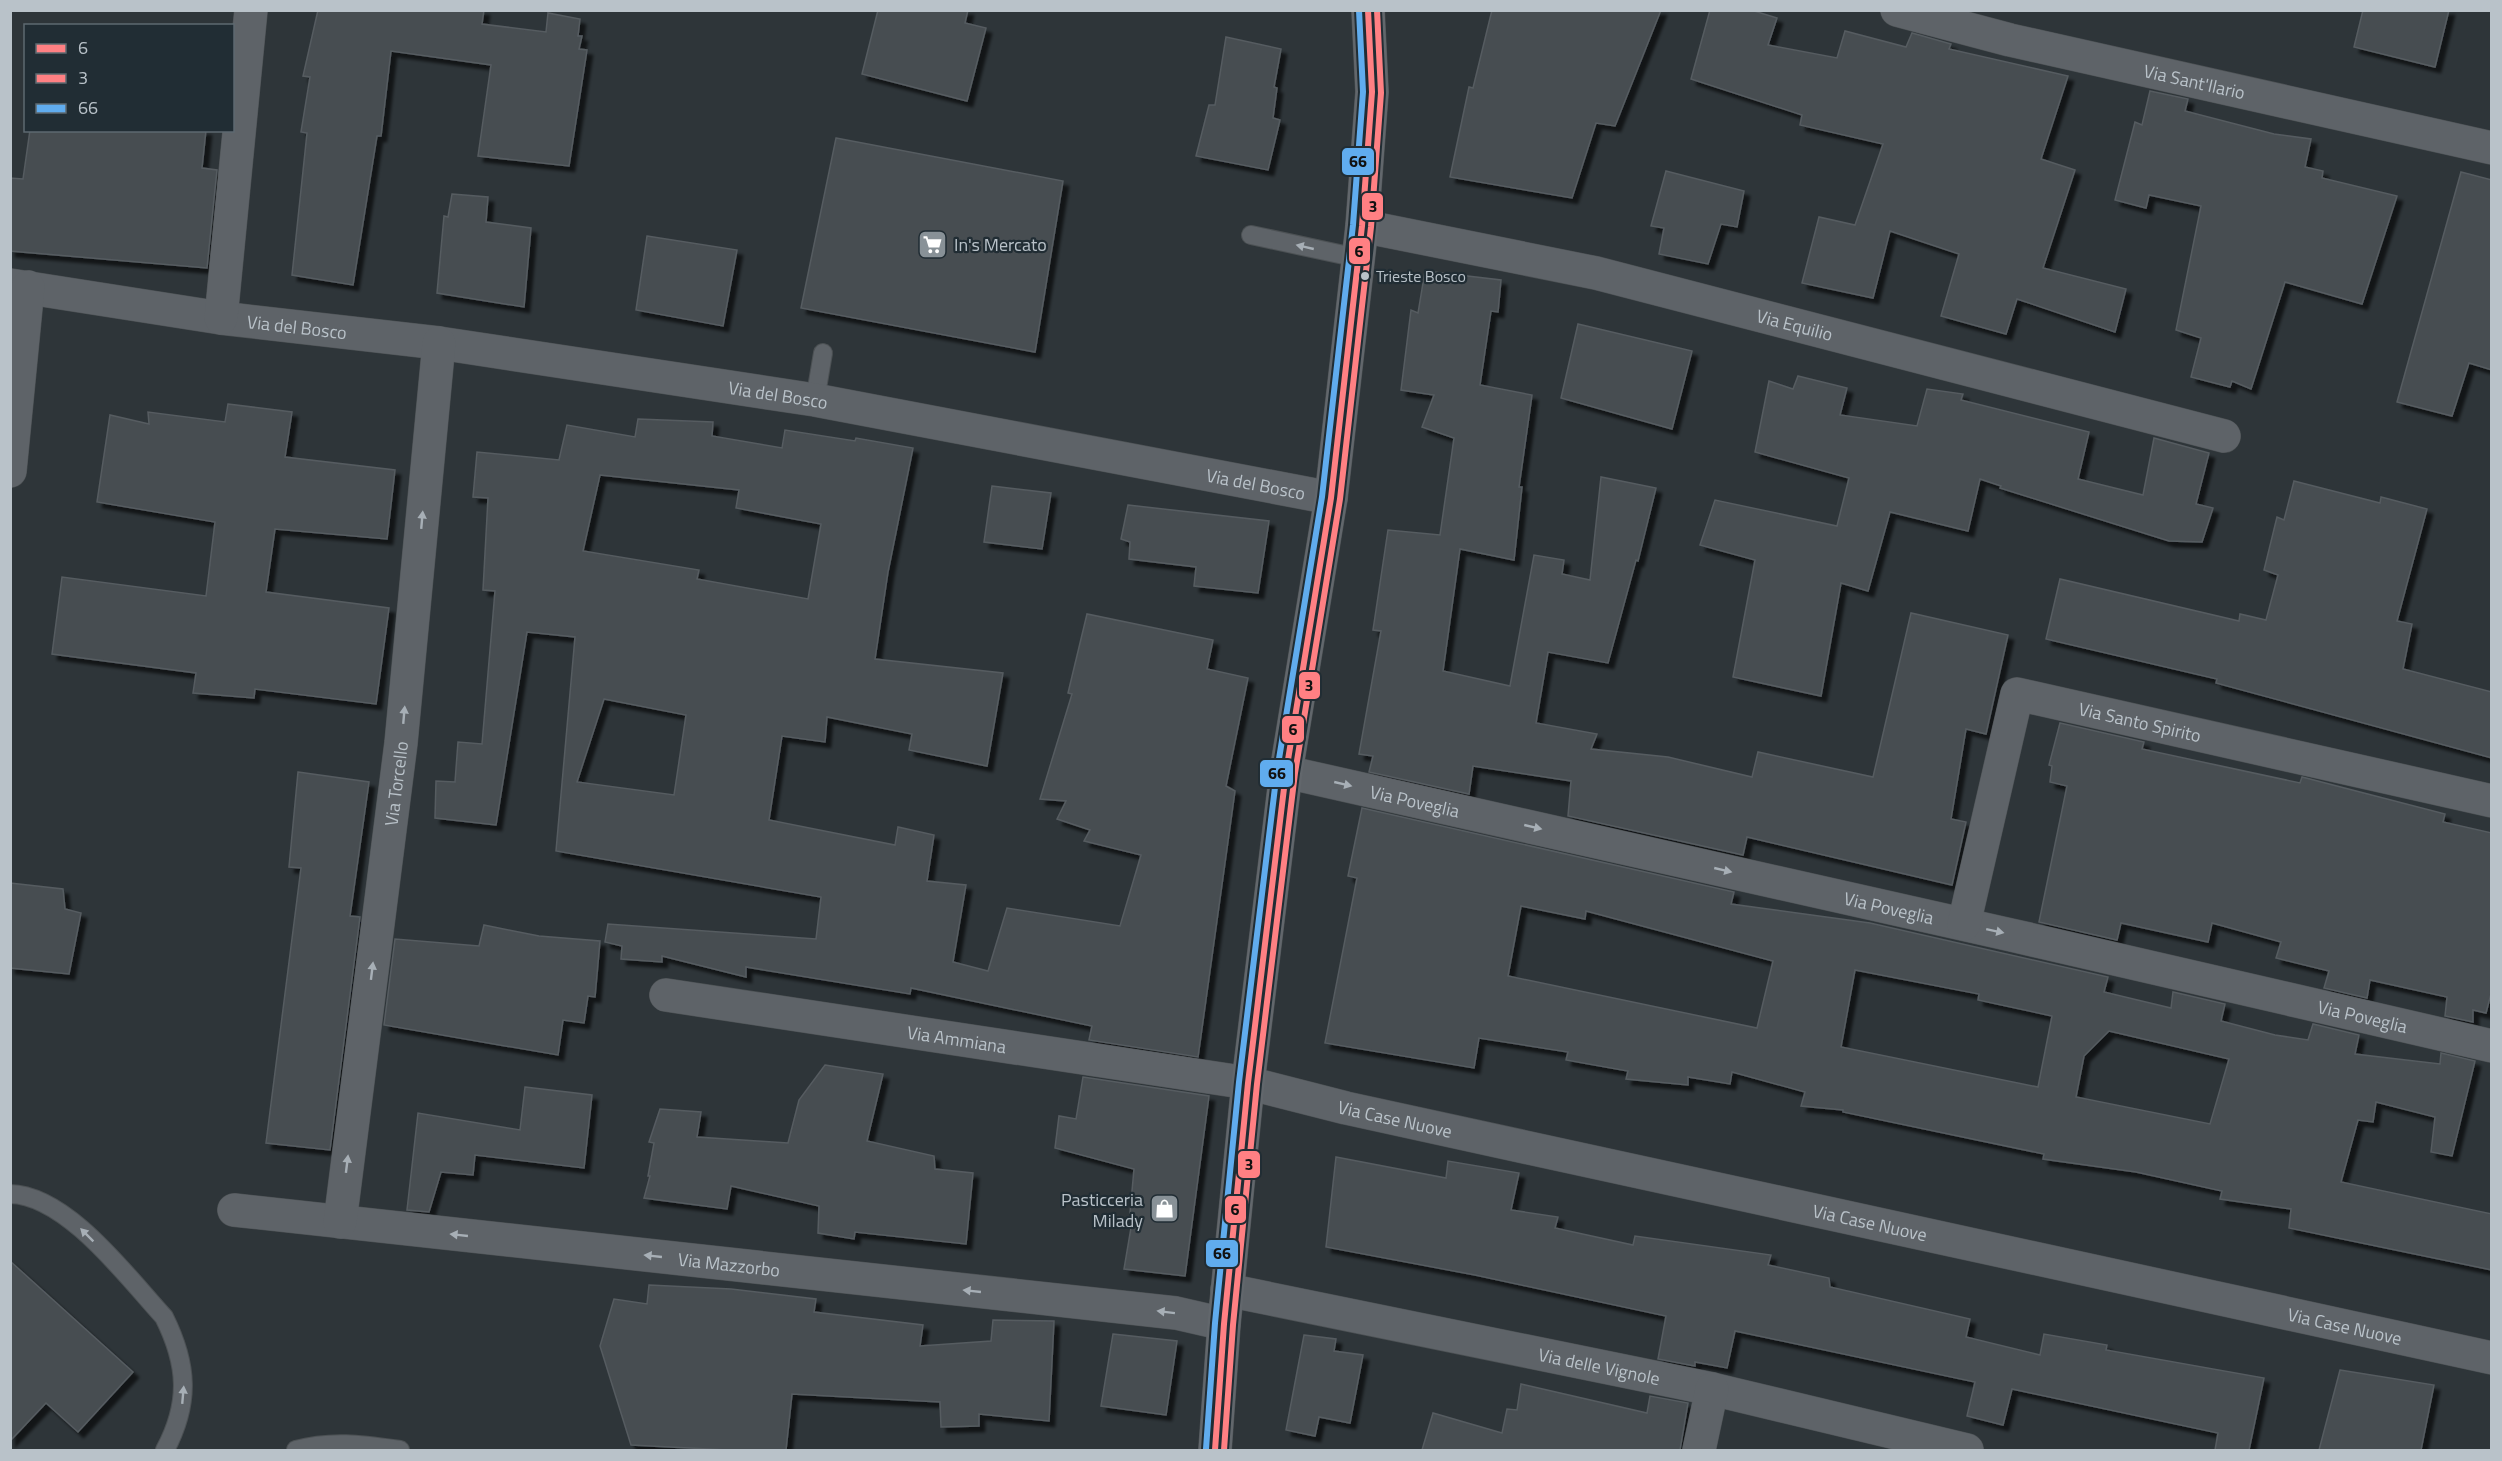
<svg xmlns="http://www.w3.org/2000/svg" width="2502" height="1461" font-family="'Titillium Web',sans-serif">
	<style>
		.building { fill: #474d51; stroke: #565c61; stroke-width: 1.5; fill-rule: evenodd; filter: url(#shadow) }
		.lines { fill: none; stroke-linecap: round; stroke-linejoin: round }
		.lane-casing { stroke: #4c5154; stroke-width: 20 }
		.street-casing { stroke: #4c5154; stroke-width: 34 }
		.secondary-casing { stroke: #4c5154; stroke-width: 34 }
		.lane { stroke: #5e6368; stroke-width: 18 }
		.street { stroke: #5e6368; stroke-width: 33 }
		.secondary { stroke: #62676c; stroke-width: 33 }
		.bus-1-casing { stroke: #212d34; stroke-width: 10 }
		.bus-2-casing { stroke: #212d34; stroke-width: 10 }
		.bus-3-casing { stroke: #212d34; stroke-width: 10 }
		.bus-1 { stroke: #ff8083; stroke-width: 6 }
		.bus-2 { stroke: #ff8083; stroke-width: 6 }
		.bus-3 { stroke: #60acee; stroke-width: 6 }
		.oneway { fill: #a7afb6 }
		.bus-dot { fill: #b9c2c9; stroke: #212d34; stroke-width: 2 }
		.labels { text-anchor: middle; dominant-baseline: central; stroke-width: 4.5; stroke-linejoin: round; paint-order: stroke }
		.bus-label { font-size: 16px; fill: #b9c2c9; stroke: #212d34; text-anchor: start }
		.street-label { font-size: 18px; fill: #b9c2c9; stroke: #212d34 }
		.poi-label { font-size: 18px; fill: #b9c2c9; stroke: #212d34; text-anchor: start }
		.line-badge { stroke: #212d34; stroke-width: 2 }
		.pale-badge-label { font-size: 16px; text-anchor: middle; font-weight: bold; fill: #111 }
	</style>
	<defs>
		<filter id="shadow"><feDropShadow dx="5.5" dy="5.5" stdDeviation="1.5" flood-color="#0009"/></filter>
	</defs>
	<rect width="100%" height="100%" fill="#2e3539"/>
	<g class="building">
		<path d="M318,10H484L482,24L546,32L548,13L580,19L578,36H582L579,49L587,50L569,166L478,156L491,65L391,51L381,136H377L353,285L292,275L307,133L301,132L310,77L303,76Z"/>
		<path d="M878,10H968L965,23L986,28L967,101L862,74Z"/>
		<path d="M1492,10H1661L1615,126L1596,123L1572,198L1450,177L1469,87L1473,88Z"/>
		<path d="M1710,10H1751L1777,18L1768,45L1837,58L1845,31L1906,47L1912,33L1951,44L1949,49L2068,76L2041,159L2075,170L2043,268L2126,289L2115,332L2017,299L2006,334L1941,316L1959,254L1890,231L1873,298L1802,283L1819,217L1855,225L1883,144L1800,125L1802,115L1691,79Z"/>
		<path d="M2363,10H2449L2435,67L2354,47Z"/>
		<path d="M1226,37L1281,49L1274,87L1277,88L1273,118L1280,120L1268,170L1196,156L1209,105H1215Z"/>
		<path d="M2150,91L2188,99L2185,111L2274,134L2311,139L2305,167L2323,171L2322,178L2397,196L2362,304L2285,282L2251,389L2232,381L2230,387L2191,377L2201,338L2176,330L2201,206L2149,195L2146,208L2115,200L2135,122L2142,125Z"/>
		<path d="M30,130H206L202,168L217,170L207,268L10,251V178L23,179Z"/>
		<path d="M836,138L1063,181L1035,352L801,308Z"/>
		<path d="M1666,171L1744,191L1737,227L1721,224L1708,264L1659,254L1664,228L1651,226Z"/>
		<path d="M2461,172L2492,180V370L2469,363L2452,416L2397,402Z"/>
		<path d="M452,194L488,197L486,222L531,228L524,307L437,293L444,216L448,217Z"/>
		<path d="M647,236L737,250L723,326L636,310Z"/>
		<path d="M1425,271L1501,280L1498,312L1491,311L1480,385L1532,395L1519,487H1522L1514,560L1460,549L1443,671L1510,686L1534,555L1564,560L1562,574L1590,580L1601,477L1656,488L1638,561L1636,560L1608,663L1548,652L1536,723L1597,734L1591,749L1668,757L1752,777L1758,752L1873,777L1911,613L2008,635L1986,734L1966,729L1951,819L1966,822L1952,885L1747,837L1743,855L1568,816L1571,781L1473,766L1469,794L1369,772L1373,756L1359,754L1381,631L1373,630L1388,530L1440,535L1454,438L1422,427L1434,395L1401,390L1411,310L1418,313Z"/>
		<path d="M1578,324L1692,351L1672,429L1561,398Z"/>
		<path d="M1798,376L1847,388L1840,415L1917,426L1927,389L1963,394L1961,400L2089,432L2078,479L2143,495L2154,438L2209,453L2196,504L2213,508L2202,542L2169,541L2000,488L2001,486L1980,479L1968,531L1890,512L1868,591L1841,583L1821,696L1733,677L1755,560L1700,545L1715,500L1837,526L1849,478L1755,452L1769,381L1793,389Z"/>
		<path d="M228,404L292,412L285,457L395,470L387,539L275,529L266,592L389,608L376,704L255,689L254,698L193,693L196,673L52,654L62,577L206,596L215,522L97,502L110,415L149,424L148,412L225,422Z"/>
		<path d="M638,419L713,422L712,436L782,448L785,430L855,441L856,438L913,448L888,572L875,659L1003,673L987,766L909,750L912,734L827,717L825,742L782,736L769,820L895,845L898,827L934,835L927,881L966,885L953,962L988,971L1007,908L1120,926L1141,855L1084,841L1090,830L1057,819L1066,801L1040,799L1072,694L1068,693L1087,614L1213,640L1207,669L1248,678L1226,786L1235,791L1198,1057L1089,1040L1092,1026L911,988L910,994L746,967V977L662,956V962L621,959L622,946L605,942L608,924L816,939L821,897L556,851L575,637L527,632L496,825L435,818L436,781L455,782L458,742L482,744L495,591L483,590L488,498L473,497L477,452L559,460L567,425L635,437ZM600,475L739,490L736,508L821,524L808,599L697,579L699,570L583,551ZM604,699L686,715L674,795L577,782Z"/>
		<path d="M2294,481L2380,503L2381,497L2427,509L2397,621L2412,624L2403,669L2492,692V758L2216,683L2217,679L2046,639L2060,579L2239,621L2240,614L2266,620L2278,575L2264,570L2277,517L2284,520Z"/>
		<path d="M992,486L1051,493L1042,549L984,542Z"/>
		<path d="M1128,505L1269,521L1258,593L1194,586L1196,567L1129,559L1130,542L1121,539Z"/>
		<path d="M2060,723L2144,742L2142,749L2300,783L2302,777L2445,814L2443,822L2492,833V990L2486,1013L2473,1010V1022L2445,1016L2447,997L2370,980L2367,998L2324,988L2329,971L2276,958L2281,942L2212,923L2208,942L2121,923L2117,940L2039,922L2067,786L2050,782L2052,766L2049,765Z"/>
		<path d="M298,772L369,782L350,916L360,917L330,1150L266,1143L301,868L289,867Z"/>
		<path d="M1362,808L1734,892L1731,904L1870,923L2108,977L2104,992L2171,1008L2173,992L2225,1004L2221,1021L2275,1035L2308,1040L2313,1024L2359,1035L2355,1054L2440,1064L2441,1053L2475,1061L2452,1156L2431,1152L2435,1117L2376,1102L2373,1122L2358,1120L2341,1182L2492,1214V1270L2289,1228L2291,1209L2220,1199L2222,1191L2136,1172L2043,1159L2044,1154L1843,1112V1110L1801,1106L1805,1092L1732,1072L1730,1084L1688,1077V1085L1626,1079L1628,1071L1566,1060L1568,1052L1479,1038L1474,1068L1325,1043L1357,878L1348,876ZM1521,906L1585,919L1586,911L1773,961L1757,1028L1508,976ZM1855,970L1979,994L1978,1000L2052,1016L2038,1087L1841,1047ZM2109,1031L2229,1059L2210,1124L2076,1097L2084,1056Z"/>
		<path d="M10,883L63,889L65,909L81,913L69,974L10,968Z"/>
		<path d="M484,925L539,936L600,941L595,997L588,996L584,1023L563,1020L558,1055L384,1025L395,939L479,946Z"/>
		<path d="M825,1065L883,1074L867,1141L934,1156L935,1169L973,1173L966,1244L855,1232L854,1239L818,1233L819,1206L731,1186L727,1209L644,1198L650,1176H648L654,1143L649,1142L660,1109L701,1112L697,1137L788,1143L799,1100Z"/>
		<path d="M1083,1077L1209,1096L1185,1276L1124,1269L1133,1216L1130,1213L1134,1169L1055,1148L1059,1116L1076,1119Z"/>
		<path d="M525,1087L592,1095L584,1168L475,1155L473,1175L441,1172L429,1212L407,1210L418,1113L520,1130Z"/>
		<path d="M1336,1157L1446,1178L1448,1161L1519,1173L1511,1210L1558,1217L1555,1228L1633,1245L1635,1236L1771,1255L1768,1265L1829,1278L1830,1287L1970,1319L1966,1337L2040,1355L2044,1334L2107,1345L2106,1350L2264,1378L2249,1450H2215L2218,1433L2012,1389L2003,1425L1967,1416L1975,1382L1735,1331L1727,1368L1695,1362V1366L1658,1359L1666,1316L1475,1275L1326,1247Z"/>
		<path d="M10,1261L133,1372L78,1432L46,1403L10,1441Z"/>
		<path d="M649,1285L731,1289L816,1299L814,1312L923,1325L920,1346L991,1341L993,1320L1054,1321L1049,1421L979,1414V1426L941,1427L940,1402L792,1394L786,1450H728L631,1445L600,1346L614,1299L647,1304Z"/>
		<path d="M1113,1334L1177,1341L1166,1415L1101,1406Z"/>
		<path d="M1304,1335L1336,1339L1334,1351L1363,1355L1350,1423L1319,1417L1315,1436L1286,1430Z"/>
		<path d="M2340,1370L2434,1385L2421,1450H2319Z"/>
		<path d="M1521,1384L1647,1413L1650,1396L1688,1403L1680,1450H1422L1433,1413L1502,1433L1507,1409L1517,1410Z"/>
	</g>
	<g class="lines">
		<defs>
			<g id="lane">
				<path d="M1251,235L1358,258"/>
				<path d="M815,400L823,353"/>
				<path d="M10,1194C67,1195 128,1278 164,1317C188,1365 190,1403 165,1450"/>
				<path d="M296,1450C332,1440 364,1445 400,1450"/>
			</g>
			<g id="street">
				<path id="s1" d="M1897,10L2010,40L2492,148"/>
				<path id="s2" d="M1362,226L1596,273L2224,436"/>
				<path id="s3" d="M10,285L221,318L439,343L815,400L1331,498"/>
				<path d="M221,318L251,10"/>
				<path d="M10,471L28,287"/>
				<path id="s4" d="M1286,772L2011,935L2492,1046"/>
				<path id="s5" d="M1964,924L2017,694L2492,801"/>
				<path id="s6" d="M666,995L1248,1083L1346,1108L2492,1358"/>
				<path id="s7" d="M234,1210L1176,1313L1224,1324"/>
				<path id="s8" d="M340,1222L401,743L439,343"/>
				<path id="s9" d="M1227,1290L1712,1389L1967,1450"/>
				<path d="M1699,1450L1712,1389"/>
			</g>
			<path id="secondary" d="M1215,1450L1224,1324L1248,1083L1286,772L1331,498L1362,226L1372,92L1368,10"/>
		</defs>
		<use href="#lane" class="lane-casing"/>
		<use href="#street" class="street-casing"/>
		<use href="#secondary" class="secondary-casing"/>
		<use href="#lane" class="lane"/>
		<use href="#street" class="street"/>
		<use href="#secondary" class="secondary"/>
		<defs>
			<path id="bus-1" d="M1215,1450L1224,1324L1248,1083L1286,772L1331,498L1362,226L1372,92L1368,10"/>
			<path id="bus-2" d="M1224,1450L1233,1325L1257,1084L1295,773L1340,499L1371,227L1381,93L1377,10"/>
			<path id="bus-3" d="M1206,1449L1215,1323L1239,1082L1277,771L1322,497L1353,225L1363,92L1359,10"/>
		</defs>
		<use href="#bus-1" class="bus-1-casing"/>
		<use href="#bus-2" class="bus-2-casing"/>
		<use href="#bus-3" class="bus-3-casing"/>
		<use href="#bus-1" class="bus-1"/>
		<use href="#bus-2" class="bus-2"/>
		<use href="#bus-3" class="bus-3"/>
	</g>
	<defs><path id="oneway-solid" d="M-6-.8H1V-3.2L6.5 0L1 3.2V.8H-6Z" transform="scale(1.5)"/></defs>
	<g class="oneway">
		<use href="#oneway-solid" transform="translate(1305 247) rotate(-167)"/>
		<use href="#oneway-solid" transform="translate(422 520) rotate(-85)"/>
		<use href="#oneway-solid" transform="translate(404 715) rotate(-85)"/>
		<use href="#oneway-solid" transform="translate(1343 784) rotate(13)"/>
		<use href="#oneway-solid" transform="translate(1533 827) rotate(13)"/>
		<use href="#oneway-solid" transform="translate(1723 870) rotate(13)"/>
		<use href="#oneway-solid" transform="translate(1995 931) rotate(12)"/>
		<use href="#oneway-solid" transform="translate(372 971) rotate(-83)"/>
		<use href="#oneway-solid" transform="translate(347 1164) rotate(-83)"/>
		<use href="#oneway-solid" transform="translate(87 1235) rotate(-135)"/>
		<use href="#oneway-solid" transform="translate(459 1235) rotate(-174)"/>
		<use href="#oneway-solid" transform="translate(653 1256) rotate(-174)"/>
		<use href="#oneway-solid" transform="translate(972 1291) rotate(-174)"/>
		<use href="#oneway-solid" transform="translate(1166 1312) rotate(-173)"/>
		<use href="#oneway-solid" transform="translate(183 1395) rotate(-85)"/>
	</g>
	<defs>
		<symbol id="supermarket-square" viewBox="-11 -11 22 22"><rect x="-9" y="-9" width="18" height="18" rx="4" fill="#889197" stroke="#212d34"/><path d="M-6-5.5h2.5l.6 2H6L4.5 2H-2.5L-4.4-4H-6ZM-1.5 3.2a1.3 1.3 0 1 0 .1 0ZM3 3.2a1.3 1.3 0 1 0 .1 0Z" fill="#fff"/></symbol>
		<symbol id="shop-square" viewBox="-11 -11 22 22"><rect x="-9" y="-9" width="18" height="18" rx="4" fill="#889197" stroke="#212d34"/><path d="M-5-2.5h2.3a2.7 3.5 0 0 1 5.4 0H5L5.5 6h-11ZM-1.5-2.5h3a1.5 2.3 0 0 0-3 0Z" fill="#fff"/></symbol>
	</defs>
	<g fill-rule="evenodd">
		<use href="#supermarket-square" x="916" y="228" width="33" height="33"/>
		<use href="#shop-square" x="1148" y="1192" width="33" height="33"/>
	</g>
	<circle class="bus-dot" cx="1365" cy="276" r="5"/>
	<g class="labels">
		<g class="bus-label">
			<text x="1376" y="276">Trieste Bosco</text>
		</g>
		<g class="street-label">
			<text stroke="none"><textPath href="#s1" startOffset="306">Via Sant'Ilario</textPath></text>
			<text stroke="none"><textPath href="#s2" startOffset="444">Via Equilio</textPath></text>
			<text stroke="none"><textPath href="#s3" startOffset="290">Via del Bosco</textPath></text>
			<text stroke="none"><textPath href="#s3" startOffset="776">Via del Bosco</textPath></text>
			<text stroke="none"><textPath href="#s3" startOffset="1262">Via del Bosco</textPath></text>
			<text stroke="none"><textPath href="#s5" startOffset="362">Via Santo Spirito</textPath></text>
			<text stroke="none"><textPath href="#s8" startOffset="442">Via Torcello</textPath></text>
			<text stroke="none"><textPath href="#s4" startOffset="132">Via Poveglia</textPath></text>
			<text stroke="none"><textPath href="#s4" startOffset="618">Via Poveglia</textPath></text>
			<text stroke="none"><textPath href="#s4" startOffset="1104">Via Poveglia</textPath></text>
			<text stroke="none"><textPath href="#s6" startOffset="294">Via Ammiana</textPath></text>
			<text stroke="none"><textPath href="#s6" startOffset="740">Via Case Nuove</textPath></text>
			<text stroke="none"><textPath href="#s6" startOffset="1226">Via Case Nuove</textPath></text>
			<text stroke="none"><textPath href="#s7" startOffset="498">Via Mazzorbo</textPath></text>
			<text stroke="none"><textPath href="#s6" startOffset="1712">Via Case Nuove</textPath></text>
			<text stroke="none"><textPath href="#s9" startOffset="380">Via delle Vignole</textPath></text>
		</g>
		<g class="poi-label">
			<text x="954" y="244">In's Mercato</text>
			<text x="1143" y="1199" text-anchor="end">Pasticceria<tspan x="1143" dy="21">Milady</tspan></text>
		</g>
	</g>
	<g class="line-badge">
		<rect x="1341" y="147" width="34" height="29" rx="6" fill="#60acee"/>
		<rect x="1361" y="192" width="23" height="29" rx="6" fill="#ff8083"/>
		<rect x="1348" y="237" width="23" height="28" rx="6" fill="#ff8083"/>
		<rect x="1298" y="671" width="23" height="29" rx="6" fill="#ff8083"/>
		<rect x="1281" y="715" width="24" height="29" rx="6" fill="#ff8083"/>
		<rect x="1259" y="759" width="35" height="29" rx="6" fill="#60acee"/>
		<rect x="1237" y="1150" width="24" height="29" rx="6" fill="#ff8083"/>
		<rect x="1224" y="1195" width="23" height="29" rx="6" fill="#ff8083"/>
		<rect x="1205" y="1239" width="34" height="29" rx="6" fill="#60acee"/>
	</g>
	<g class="pale-badge-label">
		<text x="1358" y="167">66</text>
		<text x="1373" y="212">3</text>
		<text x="1359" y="257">6</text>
		<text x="1309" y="691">3</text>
		<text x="1293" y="735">6</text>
		<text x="1277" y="779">66</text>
		<text x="1249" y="1170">3</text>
		<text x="1235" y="1215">6</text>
		<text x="1222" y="1259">66</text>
	</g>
	<rect width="2502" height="1461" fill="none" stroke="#b9c2c9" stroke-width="24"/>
	<rect x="24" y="24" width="210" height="108" fill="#212d34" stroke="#5e6970" stroke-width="1.5"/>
	<rect x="36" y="44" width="30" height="9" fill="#ff8083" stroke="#5e6970" stroke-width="1.5"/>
	<text x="78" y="54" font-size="18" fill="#b9c2c9">6</text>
	<rect x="36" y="74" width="30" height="9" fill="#ff8083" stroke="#5e6970" stroke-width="1.5"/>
	<text x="78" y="84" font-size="18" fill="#b9c2c9">3</text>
	<rect x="36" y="104" width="30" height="9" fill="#60acee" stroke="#5e6970" stroke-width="1.5"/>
	<text x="78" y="114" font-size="18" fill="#b9c2c9">66</text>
</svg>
